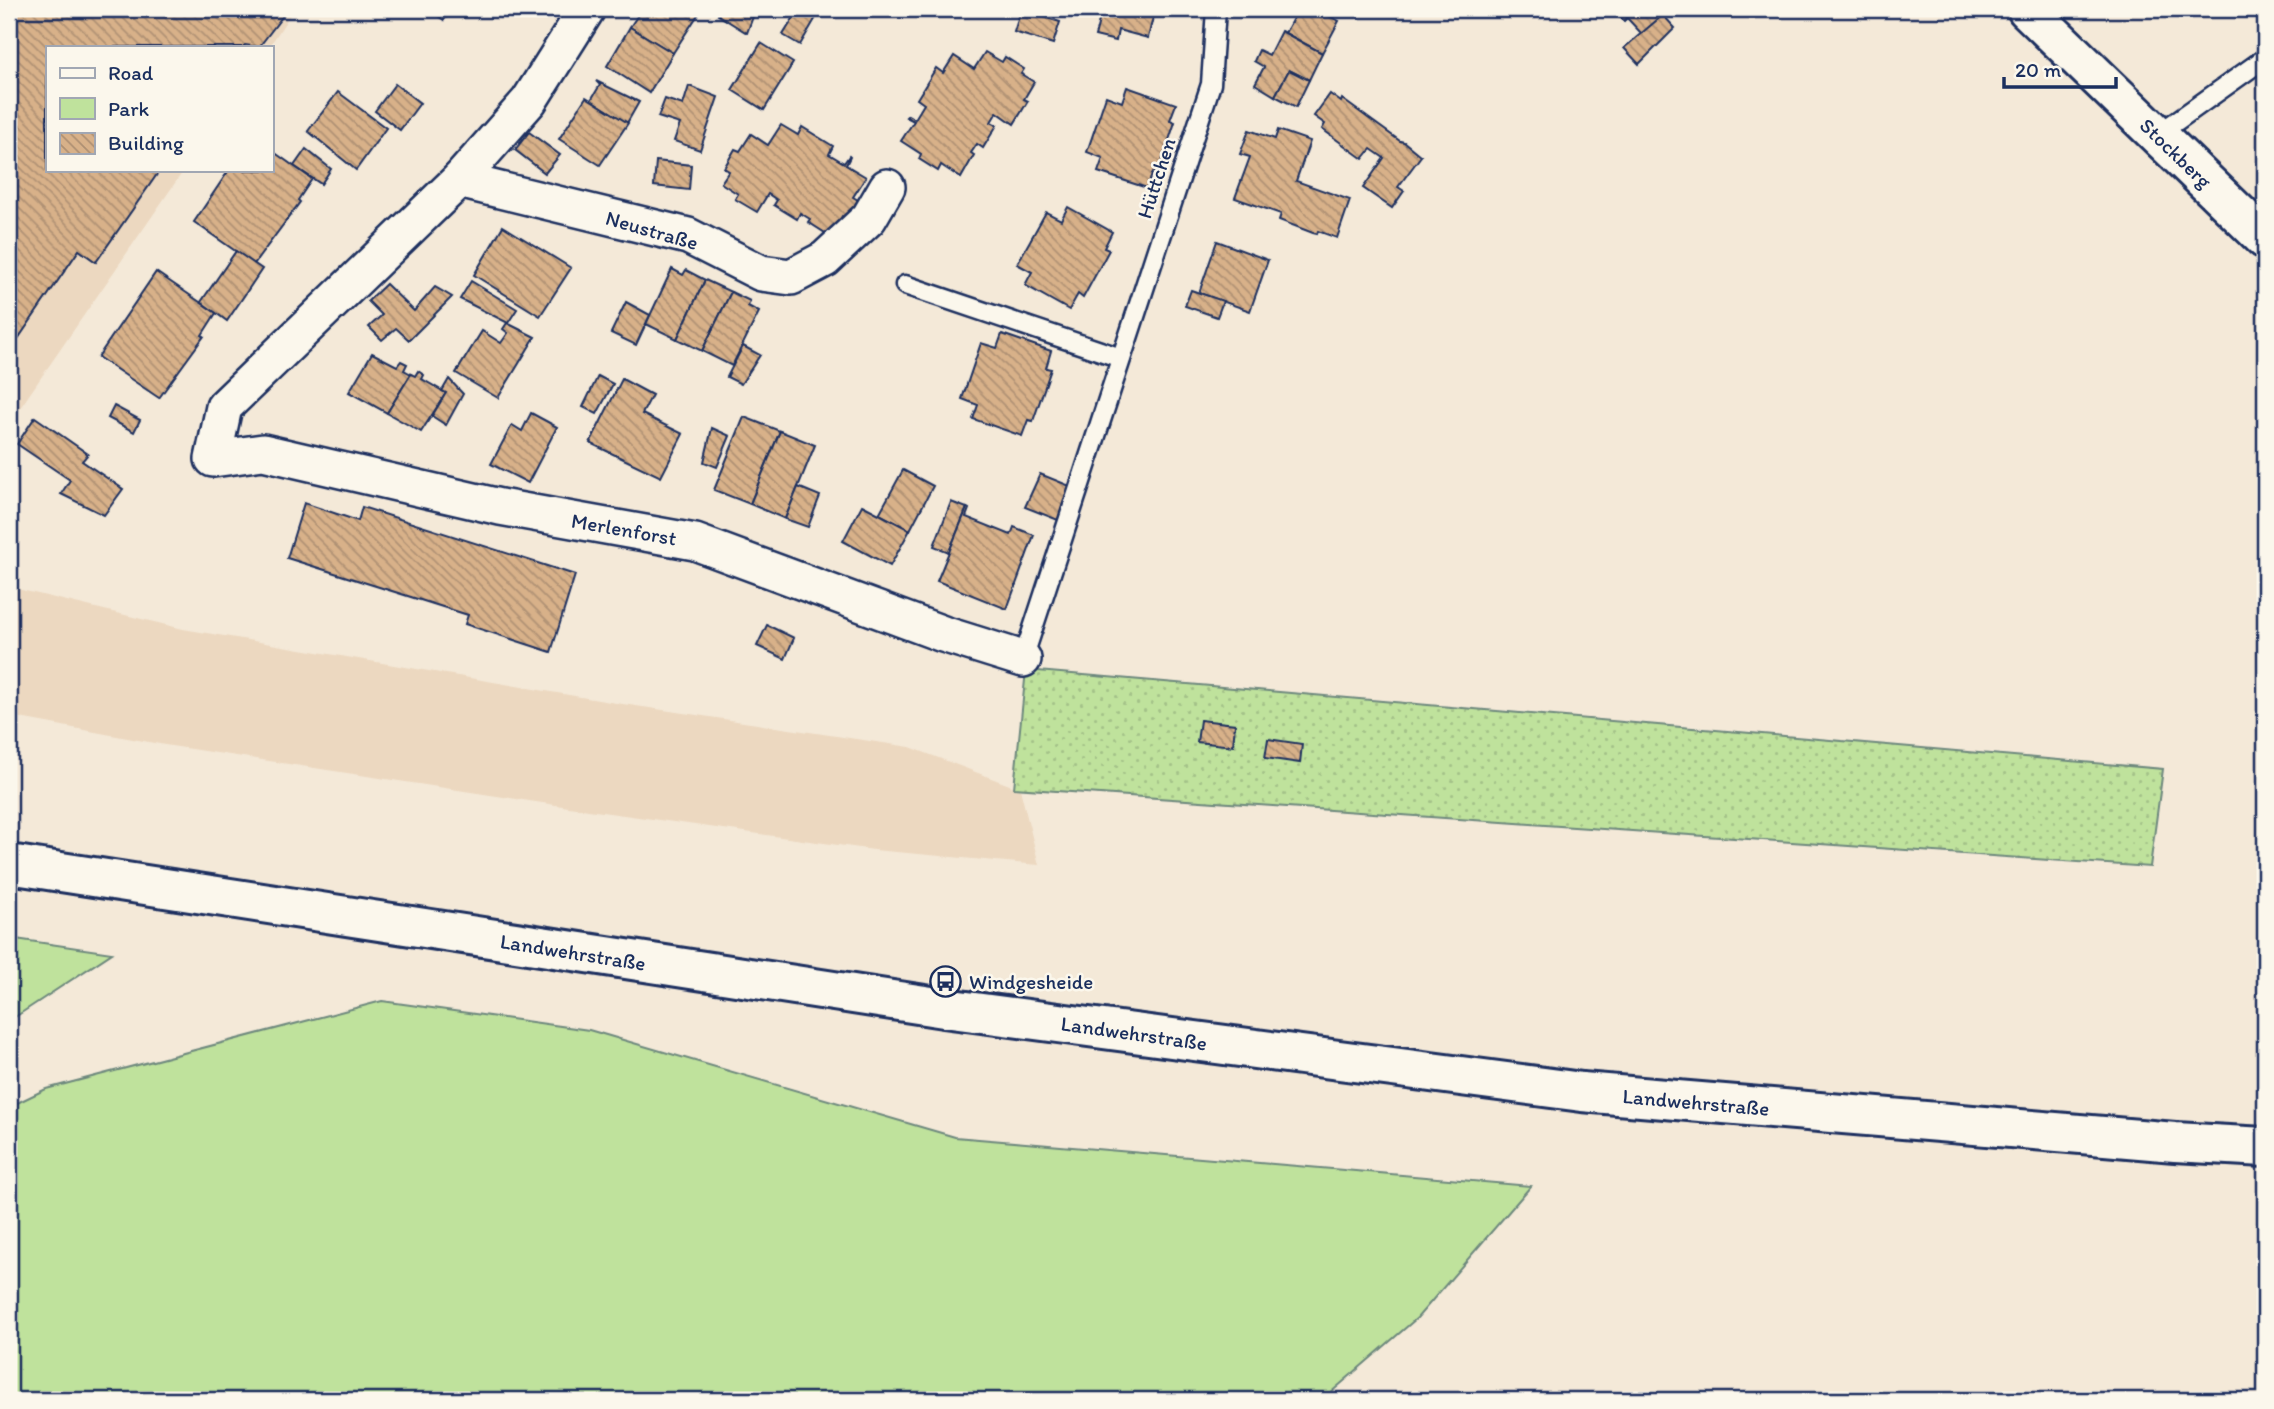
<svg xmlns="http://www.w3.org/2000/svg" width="2274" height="1409" font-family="Itim,sans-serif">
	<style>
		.built { fill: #ecd8c0 }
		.green { fill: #bfe29c; stroke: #6d887d; stroke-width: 2 }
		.garden { fill: url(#garden-dots); stroke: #6d887d; stroke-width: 2 }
		.building { fill: url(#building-back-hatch); stroke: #1b2f5e; stroke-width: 2 }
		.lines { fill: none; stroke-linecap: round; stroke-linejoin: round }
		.lane-casing { stroke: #1b2f5e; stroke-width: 23 }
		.street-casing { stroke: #1b2f5e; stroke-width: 40 }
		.secondary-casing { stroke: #1b2f5e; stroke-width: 44 }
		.lane { stroke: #fbf7ec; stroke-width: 18 }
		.street { stroke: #fbf7ec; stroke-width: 35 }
		.secondary { stroke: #fbf7ec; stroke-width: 38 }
		.labels { text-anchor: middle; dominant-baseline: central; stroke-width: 5; stroke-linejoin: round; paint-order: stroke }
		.street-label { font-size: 21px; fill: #1b2f5e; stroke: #fbf7ec }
		.poi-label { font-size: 21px; fill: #1b2f5e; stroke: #fbf7ec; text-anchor: start }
	</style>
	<defs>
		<pattern id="garden-dots" width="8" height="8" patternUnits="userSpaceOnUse" patternTransform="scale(1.75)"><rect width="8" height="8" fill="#bfe29c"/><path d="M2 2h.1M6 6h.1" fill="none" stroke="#a4c289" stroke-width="1.8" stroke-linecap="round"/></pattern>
		<pattern id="building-back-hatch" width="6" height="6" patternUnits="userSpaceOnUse" patternTransform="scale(1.75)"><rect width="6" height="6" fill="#d8b189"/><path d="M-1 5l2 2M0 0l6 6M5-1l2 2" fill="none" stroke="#ae9073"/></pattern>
	</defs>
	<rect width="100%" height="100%" fill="#f4e9d8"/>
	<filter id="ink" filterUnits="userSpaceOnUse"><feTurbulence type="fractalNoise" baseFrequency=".0143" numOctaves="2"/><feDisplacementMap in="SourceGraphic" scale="14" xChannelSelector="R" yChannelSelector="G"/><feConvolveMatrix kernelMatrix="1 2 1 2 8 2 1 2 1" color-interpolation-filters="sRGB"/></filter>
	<g filter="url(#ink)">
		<g class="built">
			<path d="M9,9H294L269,47H47V170H184L9,424Z"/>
			<path d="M9,587L183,629L616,703L910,747L1020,789L1039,865L874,850L595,811L165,745L9,716Z"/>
		</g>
		<g class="green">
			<path d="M9,938L112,953L9,1021Z"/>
			<path d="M382,1001L589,1030L955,1137L1531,1186L1417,1318L1322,1400H9V1107L46,1089Z"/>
		</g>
		<path class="garden" d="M1026,670L2163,769L2150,867L1014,788Z"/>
		<g class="building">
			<path d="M9,9H288L259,47L245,45L243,47H47V170H160L96,262L79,250L9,352Z"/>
			<path d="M428,9H452L444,20Z"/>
			<path d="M642,9H692L699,13L673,53L630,27Z"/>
			<path d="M722,9H752L755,11L747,33L718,15Z"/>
			<path d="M799,9H821L800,45L783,35Z"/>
			<path d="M1102,9H1155L1148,38L1118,30L1116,41L1095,36Z"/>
			<path d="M1298,9H1316L1339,21L1322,53L1285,33Z"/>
			<path d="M1613,9H1670L1642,34L1627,18L1624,21Z"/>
			<path d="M1021,10L1060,22L1053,44L1014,32Z"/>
			<path d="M1663,15L1675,28L1639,64L1624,48Z"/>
			<path d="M630,27L673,53L649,93L607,66Z"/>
			<path d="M1281,31L1322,53L1309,80L1289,70L1275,96L1255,84L1264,67L1254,61L1259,50L1269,55Z"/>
			<path d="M761,43L793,63L764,110L732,90Z"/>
			<path d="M985,52L1002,62L1005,57L1024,69L1021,74L1034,82L1024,99L1028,101L1014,124L997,112L991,122L997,125L983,148L977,144L971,153L974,155L961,178L941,165L938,171L919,159L921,154L901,141L914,121L906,117L908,115L915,119L924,104L917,99L936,68L943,73L954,56L974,69Z"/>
			<path d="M1289,70L1309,80L1296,107L1275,96Z"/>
			<path d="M596,81L639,102L627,123L591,100L600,85Z"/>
			<path d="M395,84L420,103L400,130L375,111Z"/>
			<path d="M689,86L718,97L700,150L674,141L680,124L658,117L665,99L683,105Z"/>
			<path d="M1127,87L1176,104L1170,120L1175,122L1158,173L1153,172L1147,188L1098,172L1103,158L1087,152L1106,96L1122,102Z"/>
			<path d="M338,92L386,128L356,170L308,131Z"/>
			<path d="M1330,94L1341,102L1342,99L1400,141L1404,142L1421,156L1398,187L1404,191L1392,208L1363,188L1384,158L1371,149L1363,159L1322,129L1325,124L1314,116Z"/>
			<path d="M586,97L628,123L600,165L559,139Z"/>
			<path d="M781,125L798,135L802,127L833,146L829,154L844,163L849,156L850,157L846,165L866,177L853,197L858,200L847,219L842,216L830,236L808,222L810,219L800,213L797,219L774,205L777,200L768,194L757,212L735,199L738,194L721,183L729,171L724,168L735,149L740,151L751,134L768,145Z"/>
			<path d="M1249,130L1275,139L1278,130L1310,141L1296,181L1350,200L1337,238L1318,231L1317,234L1313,233L1279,220L1281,214L1235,198L1250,157L1240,154Z"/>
			<path d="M529,132L560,155L545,173L515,150Z"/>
			<path d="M306,149L331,169L321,184L294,166Z"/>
			<path d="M271,150L312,179L298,200L300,202L254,264L194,222L229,170H271Z"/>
			<path d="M656,161L691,165L689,190L654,186Z"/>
			<path d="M1068,207L1112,232L1104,248L1109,250L1083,298L1078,294L1069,310L1025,285L1032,272L1017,264L1046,212L1061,220Z"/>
			<path d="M503,226L571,268L540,316L474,275Z"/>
			<path d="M1217,241L1268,260L1250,311L1199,293Z"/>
			<path d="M236,251L262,269L227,321L201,302Z"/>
			<path d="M672,269L683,275L686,270L705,280L677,339L646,324Z"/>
			<path d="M156,272L216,313L202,335L204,336L159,398L98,357Z"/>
			<path d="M705,280L731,292L702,351L677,339Z"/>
			<path d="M471,281L517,309L508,323L460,299Z"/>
			<path d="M386,284L414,311L435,287L452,297L409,340L396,328L382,340L369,327L382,315L368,301Z"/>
			<path d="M1191,290L1223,301L1217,317L1185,306Z"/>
			<path d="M731,292L750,301L748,306L759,312L732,366L702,351Z"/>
			<path d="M626,302L650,315L636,345L611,333Z"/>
			<path d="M507,323L535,337L498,398L456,373L482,331L501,343L508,333L503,329Z"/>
			<path d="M1002,334L1051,351L1046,368L1051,369L1033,421L1028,420L1022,436L973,419L978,405L962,399L981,343L997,348Z"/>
			<path d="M743,346L760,355L741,384L727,377Z"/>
			<path d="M372,353L397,366L401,361L407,364L404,370L411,374L387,413L349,392Z"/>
			<path d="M418,371L424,375L422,379L446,393L421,432L387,413L411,374L415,376Z"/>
			<path d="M598,376L613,384L597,414L583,407Z"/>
			<path d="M449,379L463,394L446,425L432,416L446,393L442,391Z"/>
			<path d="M622,379L652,395L642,414L683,434L661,477L590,443Z"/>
			<path d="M114,406L140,420L134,432L108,418Z"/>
			<path d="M531,413L557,427L528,483L491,464L512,425L522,431Z"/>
			<path d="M35,417L88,454L82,461L123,489L104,515L61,494L70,480L17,444Z"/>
			<path d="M744,417L780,431L750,504L714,490Z"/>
			<path d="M712,428L730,436L717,467L704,462Z"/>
			<path d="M780,431L815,445L785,519L750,504Z"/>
			<path d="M903,470L933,486L910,530L879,514Z"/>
			<path d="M1040,474L1070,486L1058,520L1025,507Z"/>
			<path d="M798,487L820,496L808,527L785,519Z"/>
			<path d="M951,502L967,508L949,552L934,546Z"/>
			<path d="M304,503L358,521L362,507L575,575L551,652L465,624L468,615L287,558Z"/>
			<path d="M862,505L910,530L890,566L843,541Z"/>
			<path d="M967,508L969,509L966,517L1011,535L1014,527L1034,535L1007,609L937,581Z"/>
			<path d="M767,625L794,638L785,659L757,646Z"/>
			<path d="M1200,720L1235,724L1233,746L1197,742Z"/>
			<path d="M1268,739L1302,744L1300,763L1265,758Z"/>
		</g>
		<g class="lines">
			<defs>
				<g id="lane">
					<path d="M2157,135L2265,58"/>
					<path d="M905,285L1121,358"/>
					<path d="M1023,659L1211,84L1216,9"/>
				</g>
				<g id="street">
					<path d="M587,9L529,101L459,180L224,407L213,459L263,452L500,507L695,542L943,634L1023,659"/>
					<path d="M459,180L688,236L761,273L791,277L825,259L869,218L887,187"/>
				</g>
				<g id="secondary">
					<path d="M2027,9L2265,239"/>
					<path d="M9,864L944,1008L1582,1092L2175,1142L2265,1147"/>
				</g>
			</defs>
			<use href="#lane" class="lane-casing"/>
			<use href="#street" class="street-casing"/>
			<use href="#secondary" class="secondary-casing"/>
			<use href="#lane" class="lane"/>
			<use href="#street" class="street"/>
			<use href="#secondary" class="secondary"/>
		</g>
	</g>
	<defs>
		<symbol id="bus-ring" viewBox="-11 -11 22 22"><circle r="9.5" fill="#fbf7ec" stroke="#1b2f5e" stroke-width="1.5"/><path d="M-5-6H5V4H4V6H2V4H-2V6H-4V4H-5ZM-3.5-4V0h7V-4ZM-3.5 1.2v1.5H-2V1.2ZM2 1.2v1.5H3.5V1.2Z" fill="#1b2f5e"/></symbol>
	</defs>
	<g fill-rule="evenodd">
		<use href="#bus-ring" x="928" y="964" width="35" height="35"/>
	</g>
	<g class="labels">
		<g class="street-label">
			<text transform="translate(2176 153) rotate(44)">Stockberg</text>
			<text transform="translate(1156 178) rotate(-72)">Hüttchen</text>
			<text transform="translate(652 230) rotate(16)">Neustraße</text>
			<text transform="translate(624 529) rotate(10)">Merlenforst</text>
			<text transform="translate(573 952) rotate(9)">Landwehrstraße</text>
			<text transform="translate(1134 1033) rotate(8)">Landwehrstraße</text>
			<text transform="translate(1696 1102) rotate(5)">Landwehrstraße</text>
		</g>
		<g class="poi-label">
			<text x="969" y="981">Windgesheide</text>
		</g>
	</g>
	<rect width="2274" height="1409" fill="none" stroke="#fbf7ec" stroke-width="35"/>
	<rect x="18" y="18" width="2239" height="1374" fill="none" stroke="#1b2f5e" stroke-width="2.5" filter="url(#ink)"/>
	<rect x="46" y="46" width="228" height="126" fill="#fbf7ec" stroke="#a1a7b3" stroke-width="2"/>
	<rect x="60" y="68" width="35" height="10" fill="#fbf7ec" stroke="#a1a7b3" stroke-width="2"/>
	<text x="108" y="80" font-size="21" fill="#1b2f5e">Road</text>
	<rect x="60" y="98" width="35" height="21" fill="#bfe29c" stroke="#a1a7b3" stroke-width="2"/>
	<text x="108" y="116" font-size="21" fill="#1b2f5e">Park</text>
	<rect x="60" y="133" width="35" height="21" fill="url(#building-back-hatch)" stroke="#a1a7b3" stroke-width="2"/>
	<text x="108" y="150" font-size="21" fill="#1b2f5e">Building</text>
	<path d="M2004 77v10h112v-10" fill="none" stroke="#1b2f5e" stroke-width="3.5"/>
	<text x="2015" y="77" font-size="21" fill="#1b2f5e" stroke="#fbf7ec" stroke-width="5" paint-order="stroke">20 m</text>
</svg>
